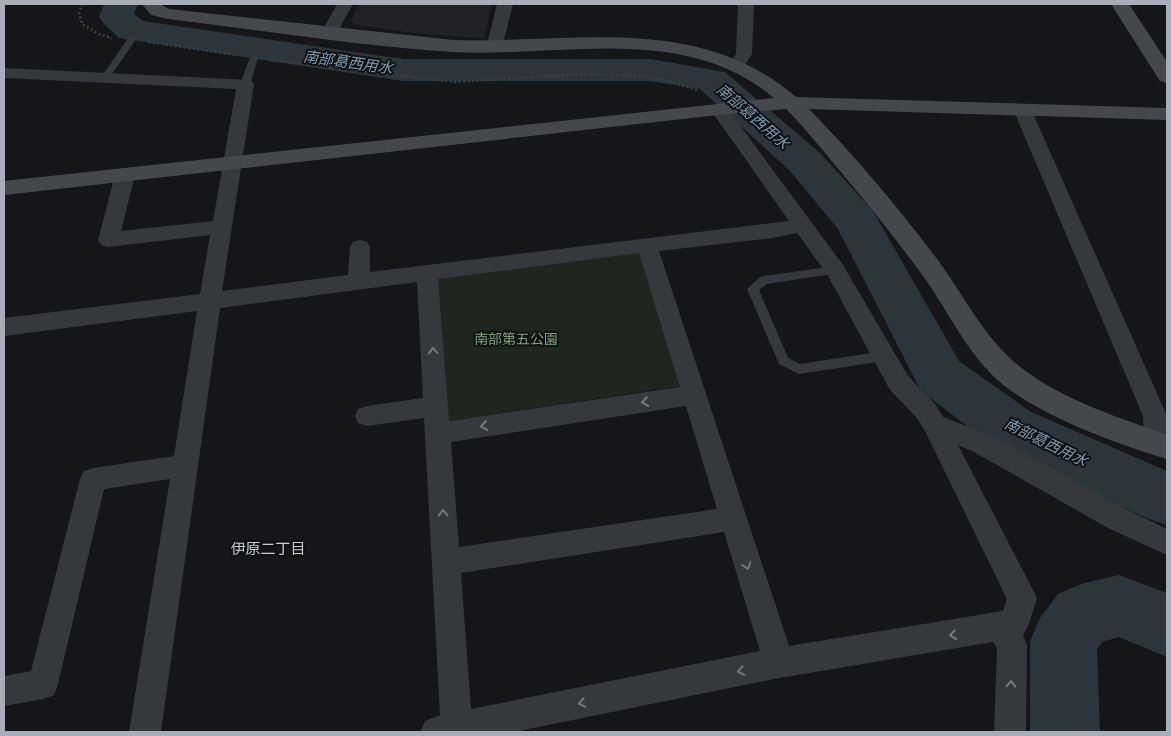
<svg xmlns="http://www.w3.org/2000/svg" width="1171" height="736" font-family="'PT Sans','Noto Sans JP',sans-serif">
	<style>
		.built { fill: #222225 }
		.green { fill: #1e261f }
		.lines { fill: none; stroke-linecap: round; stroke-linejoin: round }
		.river { fill: #2c353c; fill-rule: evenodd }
		.path { stroke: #3d3f44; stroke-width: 2.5; stroke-dasharray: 2 2.5; stroke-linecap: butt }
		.lane { fill: #37383d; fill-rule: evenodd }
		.street { fill: #37383d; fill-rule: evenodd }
		.secondary { fill: #45474d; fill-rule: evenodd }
		.oneway { stroke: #757881 }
		.labels { text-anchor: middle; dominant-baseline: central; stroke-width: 4; stroke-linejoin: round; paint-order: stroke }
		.park-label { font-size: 14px; fill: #7fa381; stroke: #111113 }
		.water-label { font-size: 15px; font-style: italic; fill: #7f9bb3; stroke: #111113 }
		.neighbourhood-label { font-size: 15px; fill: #c9ccd4; stroke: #111113 }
	</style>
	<rect width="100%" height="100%" fill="#161618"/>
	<path class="built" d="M359,4H492L484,38H476L413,33L355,25L351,20Z"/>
	<path class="green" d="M641,251L680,386L446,421L435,278Z"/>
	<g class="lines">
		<g class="river">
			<path d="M104,4H138L134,14L143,21L403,59H650L725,72L820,153L873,211L959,361L1031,412L1167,471V525L1146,518L991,444L921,391L838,229L790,171L700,89L650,81H403L119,38L104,24L99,17Z"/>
			<path d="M1119,575L1167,593V657L1119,637L1102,642L1097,649L1100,732H1030V641L1040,618L1058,594L1081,584Z"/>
		</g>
		<g class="path">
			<path d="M83,4L79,12L82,24L99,34L112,38"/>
			<path d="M148,42L236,55"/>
			<path d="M271,60L455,82L583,74L641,76L669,81L697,90"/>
		</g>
		<g class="lane">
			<path d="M132,36L136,39L108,80H102V76L129,37Z"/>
			<path d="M254,55L258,58L250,84L245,87L242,86L240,84L250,58Z"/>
			<path d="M835,266L839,267L841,270L839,273L767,284L759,290L788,358L800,364L884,351L888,353L890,356L888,359L884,361L799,374L779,364L747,289L760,277L764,276Z"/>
		</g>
		<g class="street">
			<path d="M337,4H353L335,36H323L321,33Z"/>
			<path d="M497,4H513L502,48L500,51H488L486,48Z"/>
			<path d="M738,4H754L752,54L742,70H730L728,66L736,54Z"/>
			<path d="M4,68L251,80L254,84L222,291L348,275L350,247L353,242L360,240L367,242L370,247V272L789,221L710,109L713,105L719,104L725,105L843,265L908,376L935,404L943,417L992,436L1128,510L1167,529V555L1108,528L974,452L958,445L1037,598L1029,624L1023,635L1027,645L1026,732H994L997,648L993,642L779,678L514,732H420L425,721L440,715L424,418L367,426L358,423L355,416L358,409L367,406L423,398L417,282L220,308L161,732H129L170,479L104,489L58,684L54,695L43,699L4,706V676L31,671L80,479L84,471L93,468L174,456L197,311L4,336V318L200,294L210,235L108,247L101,245L98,240L115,175L118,171L125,169L132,171L135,175L121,231L213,221L236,89L4,78ZM797,233L827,274L890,390L917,418L925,431L1007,599L1003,611L789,646L659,251L772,238ZM639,253L680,387L449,421L438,279ZM686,406L717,509L459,547L451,442ZM724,532L760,651L471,709L461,573Z"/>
			<path d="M1022,104L1028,105L1031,109L1167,416L1166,451L1157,454L1148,451L1144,443L1143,416L1013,109L1016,105Z"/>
		</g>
		<g class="secondary">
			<path d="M142,4H160L169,9L453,40C572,44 697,12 796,97L1167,108V120L809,109C855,156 898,207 937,259C964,295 986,342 1023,369C1065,401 1118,417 1167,435V459C1117,444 1043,417 1002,384C970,357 951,317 928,283C901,245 871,208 841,172C823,151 806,129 786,109L719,115L4,195V181L774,98C684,22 559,58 453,52C358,46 263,30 168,19L151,15Z"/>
			<path d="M1111,4H1129L1167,62V83L1160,81Z"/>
		</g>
	</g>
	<defs><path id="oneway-chevron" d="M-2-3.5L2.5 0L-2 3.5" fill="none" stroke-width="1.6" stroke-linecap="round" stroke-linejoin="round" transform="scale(1.25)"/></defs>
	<g class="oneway">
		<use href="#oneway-chevron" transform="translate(433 351) rotate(-94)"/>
		<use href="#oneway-chevron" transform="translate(645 402) rotate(171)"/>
		<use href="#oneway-chevron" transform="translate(484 426) rotate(171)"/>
		<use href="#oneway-chevron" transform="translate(443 513) rotate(-93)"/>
		<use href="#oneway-chevron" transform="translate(747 566) rotate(72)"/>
		<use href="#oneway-chevron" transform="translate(953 635) rotate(171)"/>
		<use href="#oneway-chevron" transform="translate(741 671) rotate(169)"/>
		<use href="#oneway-chevron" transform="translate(1011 684) rotate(-88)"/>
		<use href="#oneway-chevron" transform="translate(582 703) rotate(169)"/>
	</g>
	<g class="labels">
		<g class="park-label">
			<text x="516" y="339">南部第五公園</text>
		</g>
		<g class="water-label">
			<text transform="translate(348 62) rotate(8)">南部葛西用水</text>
			<text transform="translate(753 116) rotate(41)">南部葛西用水</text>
			<text transform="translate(1046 442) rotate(26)">南部葛西用水</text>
		</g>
		<g class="neighbourhood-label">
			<text x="268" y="548">伊原二丁目</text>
		</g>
	</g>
	<rect width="1171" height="736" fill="none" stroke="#a8adb8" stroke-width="10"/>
</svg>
